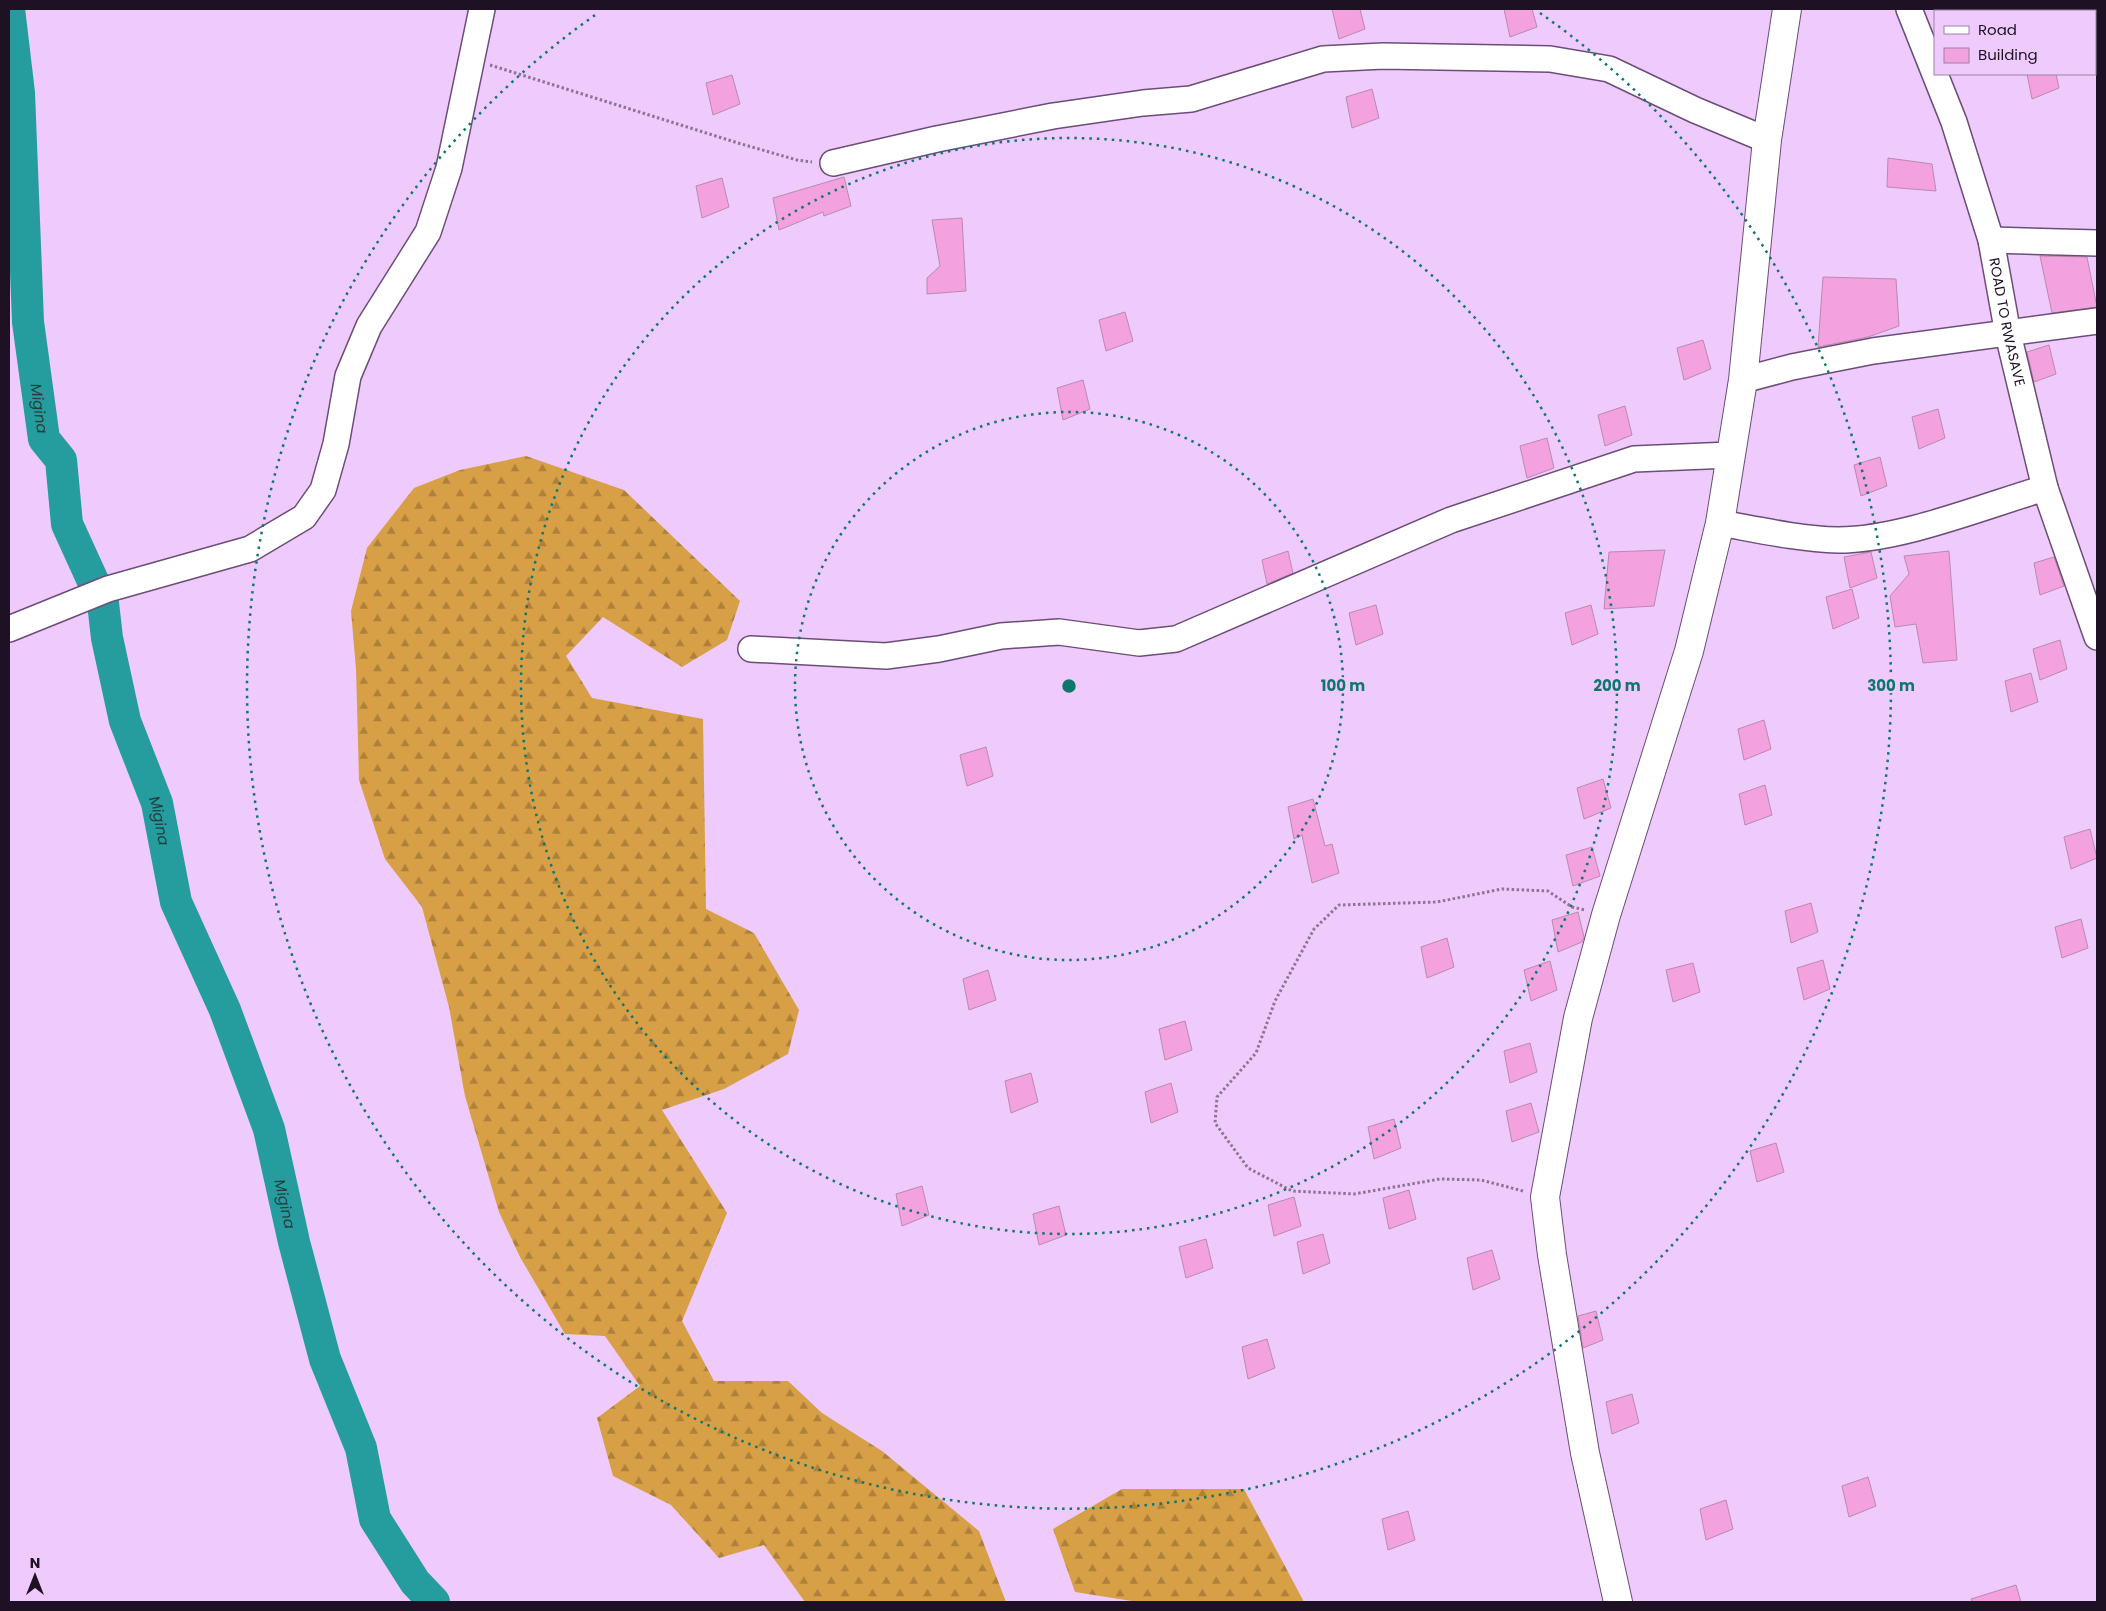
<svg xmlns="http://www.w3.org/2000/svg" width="2106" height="1611" font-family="Poppins,sans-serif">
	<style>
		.forest { fill: url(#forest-firs) }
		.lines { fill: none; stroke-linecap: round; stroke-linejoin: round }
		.river { stroke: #259c9d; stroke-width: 32 }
		.building { fill: #f3a1df; stroke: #ba8aad }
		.minor-casing { stroke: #6c4d78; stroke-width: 28 }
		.major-casing { stroke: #6c4d78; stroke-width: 30 }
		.path { stroke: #8c7496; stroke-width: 3; stroke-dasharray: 2.5 2.5; stroke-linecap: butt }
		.minor { stroke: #fff; stroke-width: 25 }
		.major { stroke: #fff; stroke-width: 28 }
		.ring { fill: none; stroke: #0f766e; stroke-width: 2.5; stroke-dasharray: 2.5 5 }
		.labels { text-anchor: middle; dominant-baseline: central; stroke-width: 4.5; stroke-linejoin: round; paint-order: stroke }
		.street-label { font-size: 14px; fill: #1e1123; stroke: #eecbfc }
		.water-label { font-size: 15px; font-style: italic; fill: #253e3e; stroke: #eecbfc }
		.centre { fill: #0f766e; stroke: #eecbfc; stroke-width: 2.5 }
		.ring-label { font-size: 15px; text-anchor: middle; font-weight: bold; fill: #0f766e; stroke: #eecbfc; stroke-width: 4.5; stroke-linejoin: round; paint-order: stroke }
	</style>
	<defs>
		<pattern id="forest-firs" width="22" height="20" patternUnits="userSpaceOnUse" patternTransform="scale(1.25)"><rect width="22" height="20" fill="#d79f46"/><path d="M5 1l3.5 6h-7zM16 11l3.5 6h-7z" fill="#ae803a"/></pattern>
	</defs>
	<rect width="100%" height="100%" fill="#eecbfc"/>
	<g class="forest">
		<path d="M526,456L624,490L740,601L727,640L682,667L603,617L566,656L592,698L703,719L706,909L754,933L799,1010L788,1054L724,1089L662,1110L727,1213L682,1321L714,1381H788L822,1413L882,1451L979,1531L1006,1602H805L764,1545L719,1558L671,1505L613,1476L597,1418L640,1386L605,1336L565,1334L520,1257L499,1212L465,1096L449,1007L422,907L385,859L359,780L356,669L351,611L367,548L414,488L460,470Z"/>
		<path d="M1122,1489H1244L1304,1602H1138L1075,1592L1053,1529Z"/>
	</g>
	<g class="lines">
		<path class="river" id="s1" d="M9,9L19,93L28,322L44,439L61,460L67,524L103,603L107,638L125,721L157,803L176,902L225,1010L269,1129L294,1242L325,1359L361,1448L375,1519L415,1582L434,1602"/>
	</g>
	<g class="building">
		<path d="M1332,9H1360L1365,29L1339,39Z"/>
		<path d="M1504,9H1532L1537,27L1510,37Z"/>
		<path d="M2027,74H2056L2059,88L2032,99Z"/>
		<path d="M732,75L740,104L713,115L706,83Z"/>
		<path d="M1372,89L1379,118L1352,128L1346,97Z"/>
		<path d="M1888,158L1932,164L1936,191L1887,187Z"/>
		<path d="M844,177L851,206L824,216L823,212L779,230L773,198Z"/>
		<path d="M722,178L729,207L702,218L696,186Z"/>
		<path d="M962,218L966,291L927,294V278L940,266L932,220Z"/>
		<path d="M2040,256L2087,257L2097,307L2052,313Z"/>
		<path d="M1823,277L1896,279L1899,326L1868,337L1818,347Z"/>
		<path d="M1125,312L1133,341L1106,351L1099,320Z"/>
		<path d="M1703,340L1711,369L1684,380L1677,348Z"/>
		<path d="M2049,345L2056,374L2034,382L2027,352Z"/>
		<path d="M1083,380L1090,409L1063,420L1057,388Z"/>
		<path d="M1625,406L1632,435L1605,446L1598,415Z"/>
		<path d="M1938,409L1945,438L1919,449L1912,417Z"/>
		<path d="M1547,438L1554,468L1527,478L1520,446Z"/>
		<path d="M1880,457L1887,486L1861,496L1854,465Z"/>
		<path d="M1665,550L1654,606L1604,609L1609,552Z"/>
		<path d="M1288,551L1293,573L1267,584L1262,560Z"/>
		<path d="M1949,551L1957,660L1923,663L1916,624L1895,627L1890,596L1909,574L1904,556Z"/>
		<path d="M1871,552L1877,578L1850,588L1844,557Z"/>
		<path d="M2054,557L2064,586L2040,595L2034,563Z"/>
		<path d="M1852,589L1859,618L1833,629L1826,597Z"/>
		<path d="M1376,605L1383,634L1356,645L1349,613Z"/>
		<path d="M1591,605L1598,634L1572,645L1565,613Z"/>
		<path d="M2060,640L2067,669L2040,680L2033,649Z"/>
		<path d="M2031,673L2038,702L2011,712L2005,681Z"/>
		<path d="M1764,720L1771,749L1744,760L1738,729Z"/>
		<path d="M986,747L993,776L967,786L960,755Z"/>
		<path d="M1603,779L1611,808L1584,819L1577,788Z"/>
		<path d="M1765,785L1772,815L1745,825L1739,794Z"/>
		<path d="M1313,799L1325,846L1332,844L1339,873L1312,883L1302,835L1294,839L1288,807Z"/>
		<path d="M2090,829L2097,858L2071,869L2064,837Z"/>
		<path d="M1592,847L1600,876L1573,886L1566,855Z"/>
		<path d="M1811,903L1818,932L1791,943L1785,911Z"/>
		<path d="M1578,912L1584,937L1582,942L1558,952L1552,920Z"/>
		<path d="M2081,919L2088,948L2062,958L2055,927Z"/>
		<path d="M1447,938L1454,967L1427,978L1421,947Z"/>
		<path d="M1823,960L1830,989L1804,1000L1797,968Z"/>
		<path d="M1550,961L1557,990L1531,1001L1524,970Z"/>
		<path d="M1693,963L1700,992L1673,1002L1666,970Z"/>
		<path d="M988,970L996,1000L969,1010L963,979Z"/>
		<path d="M1185,1021L1192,1050L1165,1060L1159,1029Z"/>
		<path d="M1530,1043L1537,1072L1510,1083L1504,1051Z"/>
		<path d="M1031,1073L1038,1102L1011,1113L1005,1081Z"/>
		<path d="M1171,1083L1178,1112L1151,1123L1145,1092Z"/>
		<path d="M1531,1103L1539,1132L1512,1142L1506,1111Z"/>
		<path d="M1394,1119L1401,1148L1374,1159L1368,1127Z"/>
		<path d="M1776,1143L1784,1172L1757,1182L1750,1151Z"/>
		<path d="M922,1186L929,1215L902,1226L896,1194Z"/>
		<path d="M1409,1190L1416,1219L1389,1229L1383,1198Z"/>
		<path d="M1294,1197L1301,1226L1274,1236L1268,1205Z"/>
		<path d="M1059,1206L1066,1235L1039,1245L1033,1214Z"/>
		<path d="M1323,1234L1330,1263L1303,1274L1297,1242Z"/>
		<path d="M1206,1239L1213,1268L1186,1278L1179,1247Z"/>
		<path d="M1492,1250L1500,1279L1473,1290L1467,1258Z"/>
		<path d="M1596,1311L1603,1340L1583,1348L1578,1316Z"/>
		<path d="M1267,1339L1275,1368L1248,1379L1242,1347Z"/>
		<path d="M1632,1394L1639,1423L1612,1434L1606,1402Z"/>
		<path d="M1868,1477L1876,1506L1849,1517L1842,1486Z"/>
		<path d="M1726,1500L1733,1529L1706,1540L1700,1509Z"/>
		<path d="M1408,1511L1415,1540L1388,1550L1382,1519Z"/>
		<path d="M2016,1585L2021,1602H1972L1971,1599Z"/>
	</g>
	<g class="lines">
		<defs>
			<g id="minor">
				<path id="s2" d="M1909,9L1954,122L1991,240L2008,334L2045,488L2097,637"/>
				<path d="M833,163L937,139L1053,116L1143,103L1191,99L1323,59L1383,56L1550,59L1609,69L1695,110L1767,140"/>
				<path d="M1991,240L2097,243"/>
				<path d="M1743,380L1792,367L1873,351L2097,321"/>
				<path d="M1720,523C1759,530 1799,539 1838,540C1901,540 1984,506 2045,488"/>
				<path d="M9,629L108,589L250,549L304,517L323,490L336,444L348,376L369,326L428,232L449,168L482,9"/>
				<path d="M751,649L886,656L939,649L1001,636L1059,632L1139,643L1176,639L1451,520L1634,459L1730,455"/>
			</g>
			<path id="major" d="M1618,1602L1585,1453L1552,1255L1545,1197L1578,1018L1606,915L1689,651L1720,523L1743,380L1767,140L1787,9"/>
		</defs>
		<use href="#minor" class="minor-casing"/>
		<use href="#major" class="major-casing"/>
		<g class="path">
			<path d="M490,65L738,143L797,160L812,162"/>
			<path d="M1523,1191L1481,1180L1440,1179L1354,1194L1292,1191L1248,1168L1215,1123L1217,1097L1256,1053L1275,1001L1314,929L1339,905L1437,902L1502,889L1548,891L1572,907L1585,910"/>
		</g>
		<use href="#minor" class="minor"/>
		<use href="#major" class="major"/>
	</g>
	<g class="ring">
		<circle cx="1069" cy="686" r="274"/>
		<circle cx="1069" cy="686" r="548"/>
		<path d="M1540 13A822 822 0 1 1 598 13"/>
	</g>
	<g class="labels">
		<g class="street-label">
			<text stroke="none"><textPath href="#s2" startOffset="329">ROAD TO RWASAVE</textPath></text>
		</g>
		<g class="water-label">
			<text stroke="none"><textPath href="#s1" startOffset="401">Migina</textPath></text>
			<text stroke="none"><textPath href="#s1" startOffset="836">Migina</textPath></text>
			<text stroke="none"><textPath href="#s1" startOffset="1241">Migina</textPath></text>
		</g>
	</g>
	<circle cx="1069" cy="686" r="8" class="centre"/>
	<g class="ring-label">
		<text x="1343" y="691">100 m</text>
		<text x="1617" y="691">200 m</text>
		<text x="1891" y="691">300 m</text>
	</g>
	<rect width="2106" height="1611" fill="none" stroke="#1e1123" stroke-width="20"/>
	<rect x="1934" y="10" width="162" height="65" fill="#eecbfc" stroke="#9b81a5"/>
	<rect x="1944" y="26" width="25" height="8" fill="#ffffff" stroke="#9b81a5"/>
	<text x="1978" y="35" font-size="15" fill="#1e1123">Road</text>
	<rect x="1944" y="48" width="25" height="15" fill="#f3a1df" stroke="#9b81a5"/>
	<text x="1978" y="60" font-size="15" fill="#1e1123">Building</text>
	<g transform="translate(35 1576)" stroke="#eecbfc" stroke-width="4" paint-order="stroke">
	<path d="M0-4L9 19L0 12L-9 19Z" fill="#1e1123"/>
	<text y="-8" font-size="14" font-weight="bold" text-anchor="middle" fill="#1e1123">N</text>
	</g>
</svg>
